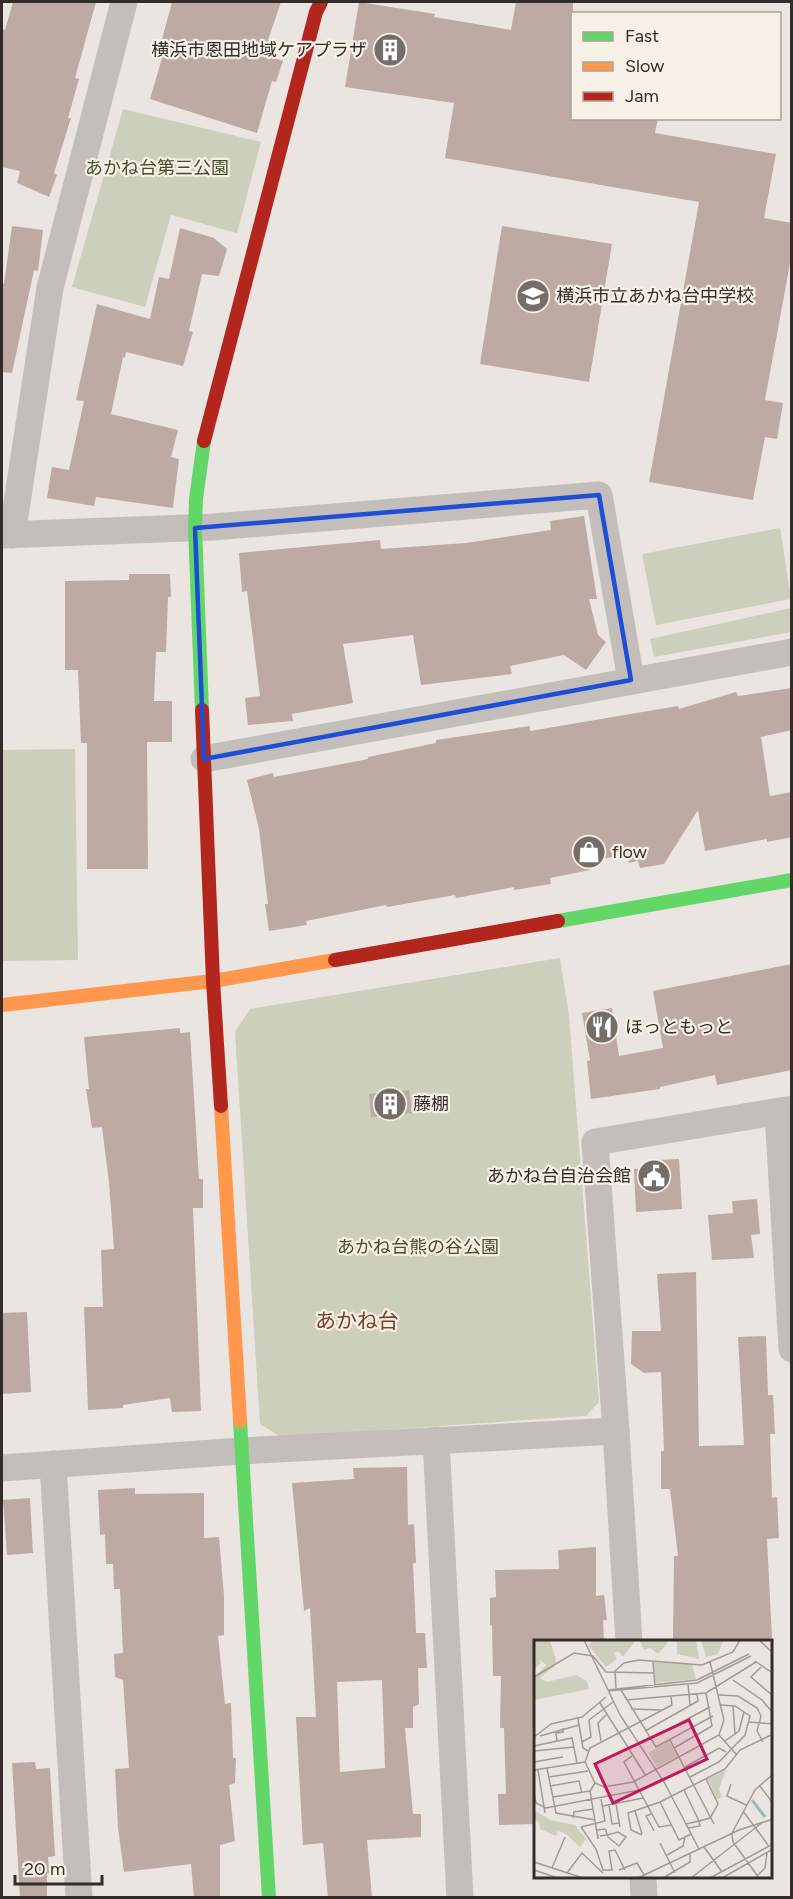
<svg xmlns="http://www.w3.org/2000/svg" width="793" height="1899" font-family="Figtree,'Noto Sans JP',sans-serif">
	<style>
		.green { fill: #cbcfbb }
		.building { fill: #bdaba3; fill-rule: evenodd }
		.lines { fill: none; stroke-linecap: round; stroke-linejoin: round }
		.street { stroke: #c3beb9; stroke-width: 27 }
		.fast { stroke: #63d668; stroke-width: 14 }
		.slow { stroke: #ff974d; stroke-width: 14 }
		.jam { stroke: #b3261e; stroke-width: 14 }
		.marked { fill: none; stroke: #1d4ed8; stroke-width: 4.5; stroke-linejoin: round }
		.labels { text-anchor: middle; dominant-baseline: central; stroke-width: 4.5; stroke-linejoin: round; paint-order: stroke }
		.poi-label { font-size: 18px; fill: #342c28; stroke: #f7f0e7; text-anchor: start }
		.park-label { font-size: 18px; fill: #42502e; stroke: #f7f0e7 }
		.quarter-label { font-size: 21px; fill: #7b3e28; stroke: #f7f0e7 }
		.inset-river { fill: none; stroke: #9ebaba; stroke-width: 3 }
		.inset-road { fill: none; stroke: #a19b96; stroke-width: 1.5 }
		.view { fill: #c2185b; fill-opacity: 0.15; stroke: #c2185b; stroke-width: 3 }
		.inset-edge { fill: none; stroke: #342c28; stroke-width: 3 }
	</style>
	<rect width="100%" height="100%" fill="#eae5e0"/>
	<g class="green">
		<path d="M123,109L261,142L237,233L171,215L145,307L72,287Z"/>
		<path d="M780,528L791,599L656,625L642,554Z"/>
		<path d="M791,608V632L654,657L650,639Z"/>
		<path d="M75,749L78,960L2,961V750Z"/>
		<path d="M560,958L569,1016L599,1402L586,1416L281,1437L260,1424L235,1032L250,1009Z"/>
	</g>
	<g class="building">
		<path d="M13,2H96L75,78L79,79L68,118H71L54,173L57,175L49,197L17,183L20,171L2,167V29L5,30Z"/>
		<path d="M172,2H281L268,40L271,41L266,55L283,61L276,82L272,81L257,133L150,99L165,48L160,47Z"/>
		<path d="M359,2L435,14L434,17L511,30L516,2H573V118H658L655,133L776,154L764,218L792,223V252L765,400L783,403L777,439L765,437L753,500L649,482L699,202L445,158L454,103L345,87Z"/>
		<path d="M12,226L43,230L38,271L34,270L12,373L2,372V283L4,284Z"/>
		<path d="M502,226L612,244L589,382L480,364Z"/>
		<path d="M180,228L214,238L227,249L219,276L202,274L189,331L193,332L183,366L126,352L125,358L123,357L111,414L178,430L171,457L179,459L173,508L96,497L94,506L47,498L52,467L69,470L84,401L76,400L97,304L150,319L159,277L169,279Z"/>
		<path d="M584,516L597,599H589L598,635L606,642L586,670L564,655L510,666L512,674L421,685L413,635L343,644L353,703L292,714L293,721L248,725L245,698L260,696L247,591L242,592L239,553L380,540L381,549L466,543L551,530L550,521Z"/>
		<path d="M129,574H170L171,597H168L166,652H156L154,701H172V742H147L148,869H87V743H81L78,670H65V581L129,580Z"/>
		<path d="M792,688V730L761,737L770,796L792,792V837L767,842V839L705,851L698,810L664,864L640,868L638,861L629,863L627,855L588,861L590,870L550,878L551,884L514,890V887L456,898L455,895L387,907L386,905L306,921L307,925L269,931L265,904H268L259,829L247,780L273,773L274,777L368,759V757L436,743V740L530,726V731L678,706L679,709L736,692L738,696Z"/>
		<path d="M792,964V1070L717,1085L715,1075L660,1087V1089L591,1099L587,1061L590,1060L582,1013L612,1008L619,1056L663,1048L653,991Z"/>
		<path d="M180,1028V1033L190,1032L199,1179H203V1208H193L201,1411L172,1412L170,1398L123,1405V1408L88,1410L84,1307H103L101,1250L114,1249L109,1182L102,1127L92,1128L86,1089H89L84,1037Z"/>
		<path d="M409,1090L412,1113L371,1117L369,1094Z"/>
		<path d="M679,1159L682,1209L636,1212L634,1169L657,1167V1160Z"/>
		<path d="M757,1199L760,1234L751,1235L754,1258L712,1260L708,1215L733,1213L732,1201Z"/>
		<path d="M696,1272L699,1446L744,1445L738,1337L766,1336L768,1395H773L775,1434H770L772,1498L777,1497L779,1538L767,1539L772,1638H769L770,1641H673L674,1556H678L670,1489H661V1451H664L661,1372L644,1373L631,1364L632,1331H661L657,1274Z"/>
		<path d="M27,1312L31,1392L2,1394V1313Z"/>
		<path d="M407,1467L408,1525L414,1524L416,1563H413L416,1633H425L427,1668H418L419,1704L413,1707V1728H405L413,1814H421V1837L367,1840L372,1898H328L323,1843L303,1845L296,1717H316L310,1608L304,1611L292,1483L354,1479L353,1468ZM382,1680L385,1768L340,1772L337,1682Z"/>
		<path d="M135,1488V1494L204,1493V1538L219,1537L224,1596V1635L218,1636L225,1704L231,1703L233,1758H236L235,1783L229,1785L235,1841L220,1845V1898H194L191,1864L124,1872L118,1828L115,1769L129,1768L123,1680L115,1677L114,1654L123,1653L120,1589H114L113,1564H106L105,1534L100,1535L98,1490Z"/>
		<path d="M30,1498L33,1553L7,1555L3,1500Z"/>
		<path d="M596,1547V1596L604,1595L607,1620H603L604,1641H535V1728H532L535,1824L499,1825L498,1794H506L504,1728H500L501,1676H493L492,1625L490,1626V1598L496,1597L495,1570L559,1569L558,1550Z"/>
		<path d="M35,1762L36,1769L50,1768L55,1856L48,1857L49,1873L47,1874V1898H20L12,1763Z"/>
	</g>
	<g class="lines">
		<g class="street">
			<path d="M2,535L213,527L599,495L631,680"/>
			<path d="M12,535L50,288L124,2"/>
			<path d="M204,759L792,652"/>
			<path d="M778,1112L792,1349"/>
			<path d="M436,1440L460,1898"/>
			<path d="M53,1464L79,1898"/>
			<path d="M2,1468L241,1451L616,1431"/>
			<path d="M629,1641L616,1431L595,1142L792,1109"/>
			<path d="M643,1876L644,1898"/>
		</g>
		<g class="fast">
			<path d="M202,710L195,528L196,499L204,441"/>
			<path d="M558,921L792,880"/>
			<path d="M240,1421L269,1898"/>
		</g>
		<g class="slow">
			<path d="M2,1005L213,981L335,960"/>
			<path d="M221,1106L240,1421"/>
		</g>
		<g class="jam">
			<path d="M204,441L316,12L321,2"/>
			<path d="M202,710L213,981L221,1106"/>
			<path d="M335,960L558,921"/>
		</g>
	</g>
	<path class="marked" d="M599,495L631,680L204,759L195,528Z"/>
	<defs>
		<symbol id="building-disc" viewBox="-11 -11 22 22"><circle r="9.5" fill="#746d68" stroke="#f7f0e7"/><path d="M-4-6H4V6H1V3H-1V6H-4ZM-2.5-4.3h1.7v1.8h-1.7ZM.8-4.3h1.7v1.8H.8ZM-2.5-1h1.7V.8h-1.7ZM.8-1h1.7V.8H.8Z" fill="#fff"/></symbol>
		<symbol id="school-disc" viewBox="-11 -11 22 22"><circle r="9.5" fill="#746d68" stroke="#f7f0e7"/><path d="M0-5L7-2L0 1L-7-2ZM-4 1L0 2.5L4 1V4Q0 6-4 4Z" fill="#fff"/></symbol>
		<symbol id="shop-disc" viewBox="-11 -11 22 22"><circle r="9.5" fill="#746d68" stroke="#f7f0e7"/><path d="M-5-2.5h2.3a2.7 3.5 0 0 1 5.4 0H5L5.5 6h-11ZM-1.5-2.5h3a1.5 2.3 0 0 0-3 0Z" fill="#fff"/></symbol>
		<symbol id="restaurant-disc" viewBox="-11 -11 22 22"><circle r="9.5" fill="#746d68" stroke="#f7f0e7"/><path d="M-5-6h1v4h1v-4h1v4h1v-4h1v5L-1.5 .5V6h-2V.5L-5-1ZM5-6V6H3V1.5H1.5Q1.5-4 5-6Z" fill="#fff"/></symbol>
		<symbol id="civic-disc" viewBox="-11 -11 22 22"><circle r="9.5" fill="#746d68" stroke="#f7f0e7"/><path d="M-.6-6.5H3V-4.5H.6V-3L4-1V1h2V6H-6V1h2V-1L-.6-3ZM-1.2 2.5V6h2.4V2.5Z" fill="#fff"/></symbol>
	</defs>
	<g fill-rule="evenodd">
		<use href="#building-disc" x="371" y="31" width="38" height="38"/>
		<use href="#school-disc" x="514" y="277" width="38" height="38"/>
		<use href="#shop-disc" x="570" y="833" width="38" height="38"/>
		<use href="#restaurant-disc" x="583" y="1008" width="38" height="38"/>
		<use href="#building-disc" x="371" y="1085" width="38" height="38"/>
		<use href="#civic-disc" x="635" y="1157" width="38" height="38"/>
	</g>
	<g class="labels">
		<g class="poi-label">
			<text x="367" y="50" text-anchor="end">横浜市恩田地域ケアプラザ</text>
			<text x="556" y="296">横浜市立あかね台中学校</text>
			<text x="612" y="852">flow</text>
			<text x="625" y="1027">ほっともっと</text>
			<text x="413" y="1104">藤棚</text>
			<text x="631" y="1176" text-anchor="end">あかね台自治会館</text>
		</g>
		<g class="park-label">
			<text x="157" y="168">あかね台第三公園</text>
			<text x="418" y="1247">あかね台熊の谷公園</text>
		</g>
		<g class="quarter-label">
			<text x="357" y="1320">あかね台</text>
		</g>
	</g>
	<g transform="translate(534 1640)">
		<rect width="238" height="238" fill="#eae5e0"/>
		<path d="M0,0H16L22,20L20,27L5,38L13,42L42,35L53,41L55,49L0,60V37L13,25L5,20L7,23L0,29ZM60,0H133V4L124,14L116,8L110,10L106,1H101L89,17L84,11L80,13L83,19L72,27L54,5ZM143,0H162L165,19L143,14ZM167,0H188L189,1L184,14L172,17ZM120,22L158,24L162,39L121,43ZM135,101L144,116L123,127L114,113ZM192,130L185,149L188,157L183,159L173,139ZM0,170L16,180L41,185L52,199L46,207L32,194L24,191L22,196L6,189L5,182L0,180Z" fill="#cbcfbb"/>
		<path class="inset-river" d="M218,160L231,177"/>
		<path class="inset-road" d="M50,0L86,75L130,142L165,209M225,0L239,13M119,21L121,47M221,21L237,32M227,27L217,37L239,56M0,37L40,13L59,16L72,32L120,33M199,40L228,60L239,73M154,43L156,66M82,48L81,31L90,23L105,20L168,25L199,12L206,0M74,50L163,40L215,14M87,50L122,107L179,76M74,51L163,43L217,16M185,55L204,56L223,68L227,76L223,91L229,102M137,57L138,65L56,108L51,122L61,143L70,147L99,142L185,95L190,80L176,22M92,60L172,53L222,22M66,63L112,136M199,66L201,94M97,69L128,70M44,79L49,108L54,111M215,82L239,84M111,91L164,61L163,54M185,95L202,114M6,96L45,85M0,97L17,84L48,77L72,57M116,99L176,67M136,100L180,184M23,101L22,93L29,92V88M67,101L64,83L72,75M191,101L205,91L210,72M48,102L57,97L55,80L79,62M0,106L38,98L43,123M140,108L178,86L172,53M0,111L40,107M98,116L90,122L125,187L138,185M0,122L29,117M151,127L185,108L192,112M13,128L22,173L61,180M0,130L51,122M4,130L11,173M15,137L54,131M156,137L185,122L211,95L216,76L201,66L187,65M61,143L56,151L64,199V194M197,144L193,156L212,165M225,145L239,163M16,146L45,141L48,153M150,150L165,181L176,178L184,164L172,139M0,153L2,163L12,168L105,150M19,157L56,151M126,162L145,200L157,194M82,164L86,187M75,165L78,184L86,183M69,166L109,158M101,171L108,194M209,171L234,205M117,174L112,176L120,191M39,178L40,172L59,169M152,184L165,181L166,186L154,188M47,187L62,209L69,230H78L75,211L81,210L91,230M47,187L71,181L67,159M63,190L71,189L72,190L73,195L74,196V197L85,206L92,197L84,192L73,195L66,196M198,193L221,150L239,134M198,194L199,202L225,238M108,195L97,190L94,173L126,162L191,129L206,110L239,94M126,203L141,233M170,207L188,232M133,215L149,206L151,197M0,222L49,238M18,228L31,197M0,230L24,238M85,230L103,223L110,235M33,233L48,213L69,233M223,236L231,228L233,213M104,238L205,190L239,179M129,238L156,222V213M157,238L229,182M176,238L239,204M188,238L239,209"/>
		<path class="view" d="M155,80L173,119L79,163L61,124Z"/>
		<rect width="238" height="238" class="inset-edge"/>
	</g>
	<rect width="793" height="1899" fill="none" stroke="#342c28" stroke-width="6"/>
	<rect x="571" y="12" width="210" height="108" fill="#f7f0e7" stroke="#a9a29b" stroke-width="1.5"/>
	<rect x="583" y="32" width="30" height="9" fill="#63d668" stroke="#a9a29b" stroke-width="1.5"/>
	<text x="625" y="42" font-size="18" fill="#342c28">Fast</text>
	<rect x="583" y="62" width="30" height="9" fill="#ff974d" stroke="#a9a29b" stroke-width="1.5"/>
	<text x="625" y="72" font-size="18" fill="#342c28">Slow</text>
	<rect x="583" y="92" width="30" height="9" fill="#b3261e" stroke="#a9a29b" stroke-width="1.5"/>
	<text x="625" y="102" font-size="18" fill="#342c28">Jam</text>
	<path d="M15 1875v9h87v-9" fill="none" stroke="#342c28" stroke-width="3"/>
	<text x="24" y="1875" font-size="18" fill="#342c28" stroke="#f7f0e7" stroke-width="4.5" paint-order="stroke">20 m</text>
</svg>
